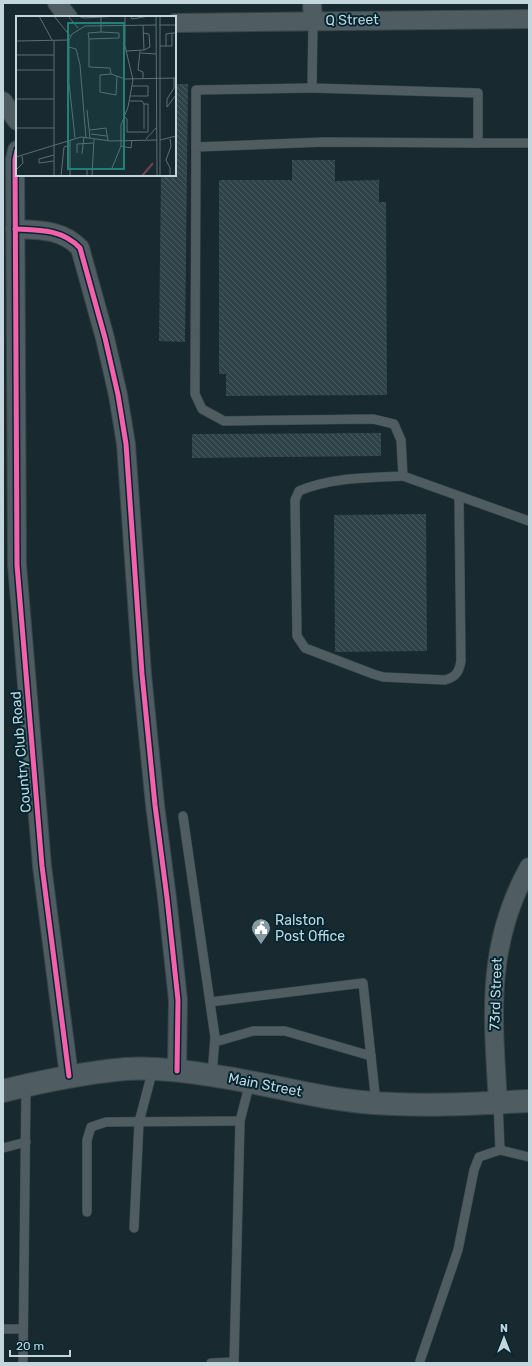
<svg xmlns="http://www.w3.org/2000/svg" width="532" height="1366" font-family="Rubik,sans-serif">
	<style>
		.building { fill: url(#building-back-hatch) }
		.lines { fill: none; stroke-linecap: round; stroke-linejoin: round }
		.lane-casing { stroke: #37464a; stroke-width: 10 }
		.street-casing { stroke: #37464a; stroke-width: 20 }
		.secondary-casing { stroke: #37464a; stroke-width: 24 }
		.lane { stroke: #4f5c62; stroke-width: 9 }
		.street { stroke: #4f5c62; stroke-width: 18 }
		.secondary { stroke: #4f5c62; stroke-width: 22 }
		.cycleway-casing { stroke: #032631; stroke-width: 8 }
		.cycleway { stroke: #f560ab; stroke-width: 5 }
		.labels { text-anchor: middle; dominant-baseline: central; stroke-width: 4; stroke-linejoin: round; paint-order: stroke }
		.street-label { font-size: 14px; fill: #c3d6dd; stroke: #032631 }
		.poi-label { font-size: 14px; fill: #c3d6dd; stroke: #032631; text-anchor: start }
		.inset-river { fill: none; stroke: #73424d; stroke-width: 2 }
		.inset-road { fill: none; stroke: #5c6f75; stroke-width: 1 }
		.view { fill: #218079; fill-opacity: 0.15; stroke: #218079; stroke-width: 2 }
		.inset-edge { fill: none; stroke: #c3d6dd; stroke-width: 2 }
	</style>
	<defs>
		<pattern id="building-back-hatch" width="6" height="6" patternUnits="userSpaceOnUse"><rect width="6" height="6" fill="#2e4248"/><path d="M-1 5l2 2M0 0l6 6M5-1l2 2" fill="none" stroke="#4b5d62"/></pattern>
	</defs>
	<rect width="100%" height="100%" fill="#182a30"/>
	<g class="building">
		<path d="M175,84H188L185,342L159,341L161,175H175Z"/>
		<path d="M292,160H335V181L379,180V202H386L387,395L226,396V374H219V180H292Z"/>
		<path d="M381,433V456L192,458V434Z"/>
		<path d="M426,514L427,651L335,652L334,515Z"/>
	</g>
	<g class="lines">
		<defs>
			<g id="lane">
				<path d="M313,21L312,88L478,93V143L324,142L196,147L195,394L202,409L224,421L373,419L394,424L401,440L403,476L529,521"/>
				<path d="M478,143H529"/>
				<path d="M196,147V90L312,88"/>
				<path d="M403,476C368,478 332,477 299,491L295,500L297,636L305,648L373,674L383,677L445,680C456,677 459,672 461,661L459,497"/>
				<path d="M183,816L215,1037L212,1075"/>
				<path d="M210,1002L363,983L376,1103"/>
				<path d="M215,1042L253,1031H285L371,1056"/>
				<path d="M498,1103L500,1150L529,1157"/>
				<path d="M3,1148L26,1142"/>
				<path d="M87,1212V1140L91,1127L106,1122L240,1121"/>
				<path d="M134,1228L139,1122L153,1069"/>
				<path d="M3,1329H23"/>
				<path d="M420,1361L458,1250L474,1170L479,1157L500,1150"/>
				<path d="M23,1363L26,1085"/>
				<path d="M211,1363L234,1362"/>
				<path d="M234,1363L240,1121L250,1082"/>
			</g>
			<g id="street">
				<path d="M57,3L68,17"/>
				<path d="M312,3L313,21"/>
				<path d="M175,23L529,19"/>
				<path d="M3,101L17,121"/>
				<path d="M17,150L15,160L17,565L42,866L69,1076"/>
				<path d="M15,229C39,230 62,229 80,248L105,338L118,395L126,444L142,674L155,805L167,898L178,1000L177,1071"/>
				<path d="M498,1103C493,1017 485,946 529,867"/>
			</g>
			<path id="secondary" d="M3,1091C43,1081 84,1073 125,1069C157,1067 191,1072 222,1077C269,1084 315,1098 362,1102C417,1107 474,1104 529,1101"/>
		</defs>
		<use href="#lane" class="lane-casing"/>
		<use href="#street" class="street-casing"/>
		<use href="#secondary" class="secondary-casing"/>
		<use href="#lane" class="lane"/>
		<use href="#street" class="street"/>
		<use href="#secondary" class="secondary"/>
		<defs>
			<g id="cycleway">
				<path d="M17,150L15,160L17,565L42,866L69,1076"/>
				<path d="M15,229C39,230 62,229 80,248L105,338L118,395L126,444L142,674L155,805L167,898L178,1000L177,1071"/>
			</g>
		</defs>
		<use href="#cycleway" class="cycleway-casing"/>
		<use href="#cycleway" class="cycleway"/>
	</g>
	<defs>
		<symbol id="civic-pin" viewBox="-11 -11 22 30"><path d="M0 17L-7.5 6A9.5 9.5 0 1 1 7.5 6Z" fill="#879aa0" stroke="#032631"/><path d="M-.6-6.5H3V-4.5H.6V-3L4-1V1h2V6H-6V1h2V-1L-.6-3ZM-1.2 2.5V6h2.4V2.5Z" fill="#fff"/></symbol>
	</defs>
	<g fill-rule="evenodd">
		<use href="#civic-pin" x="250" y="917" width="22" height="30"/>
	</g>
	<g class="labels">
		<g class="street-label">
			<text transform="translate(352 20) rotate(-1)">Q Street</text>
			<text transform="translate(21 752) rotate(-95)">Country Club Road</text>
			<text transform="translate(496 994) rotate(-88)">73rd Street</text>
			<text transform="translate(265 1085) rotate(11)">Main Street</text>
		</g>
		<g class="poi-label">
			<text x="275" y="920">Ralston<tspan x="275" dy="16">Post Office</tspan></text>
		</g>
	</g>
	<g transform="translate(16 16)">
		<rect width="160" height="160" fill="#182a30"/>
		<path class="inset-river" d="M126,160L137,147"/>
		<path class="inset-road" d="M23,0L36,24M38,0L54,20M52,0L62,12M62,0L68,2L103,0M85,0V16L103,17V22L73,23V51L94,52L95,58L109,63L160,62M109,0V30L117,64L112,91L105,109V130L115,132L116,124M115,0L116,3L133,0M140,0L141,160M144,0V160M143,9H160M127,17L133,18L134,31L128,34M73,23L72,17L85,16M0,25L53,24M144,30H156V17H160M150,30V18L156,17M53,31L60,33L64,49L70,122M110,35L128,34L127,9M124,35L122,54L127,56V63M125,37L140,38M0,39H38M0,54H38M95,58L84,59V76L100,79L101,60M158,62V72L151,83V91L160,79M114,80H132V70H116M0,83H38M114,85H126L128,88V113M71,94L74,122M108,100L111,103V116H132V88H128M0,112H38M74,114L90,112L92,125M75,118L91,120M59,122L53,67V24L56,18L69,10L140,9M130,123L140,112M154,123L155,130L150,144L154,152V160M144,124L160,120M61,137V128L77,127M66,138L68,121M38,139L23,143V147L38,145M0,141L65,121L95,125L141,124M96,152L105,130M0,154L7,147L6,140M38,160V25M45,160L48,131L54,129M54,160V124M71,160V153H77M76,160L78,123"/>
		<path class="view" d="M52,7H108V153H52Z"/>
		<rect width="160" height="160" class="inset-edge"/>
	</g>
	<rect width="532" height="1366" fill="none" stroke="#c3d6dd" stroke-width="8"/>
	<g transform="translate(504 1338)" stroke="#032631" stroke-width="3" paint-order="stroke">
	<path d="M0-3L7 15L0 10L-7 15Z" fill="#c3d6dd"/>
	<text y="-6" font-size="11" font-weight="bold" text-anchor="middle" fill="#c3d6dd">N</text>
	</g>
	<path d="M10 1350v6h60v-6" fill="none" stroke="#c3d6dd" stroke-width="2"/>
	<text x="16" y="1350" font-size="12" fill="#c3d6dd" stroke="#032631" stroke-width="3" paint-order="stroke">20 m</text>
</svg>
